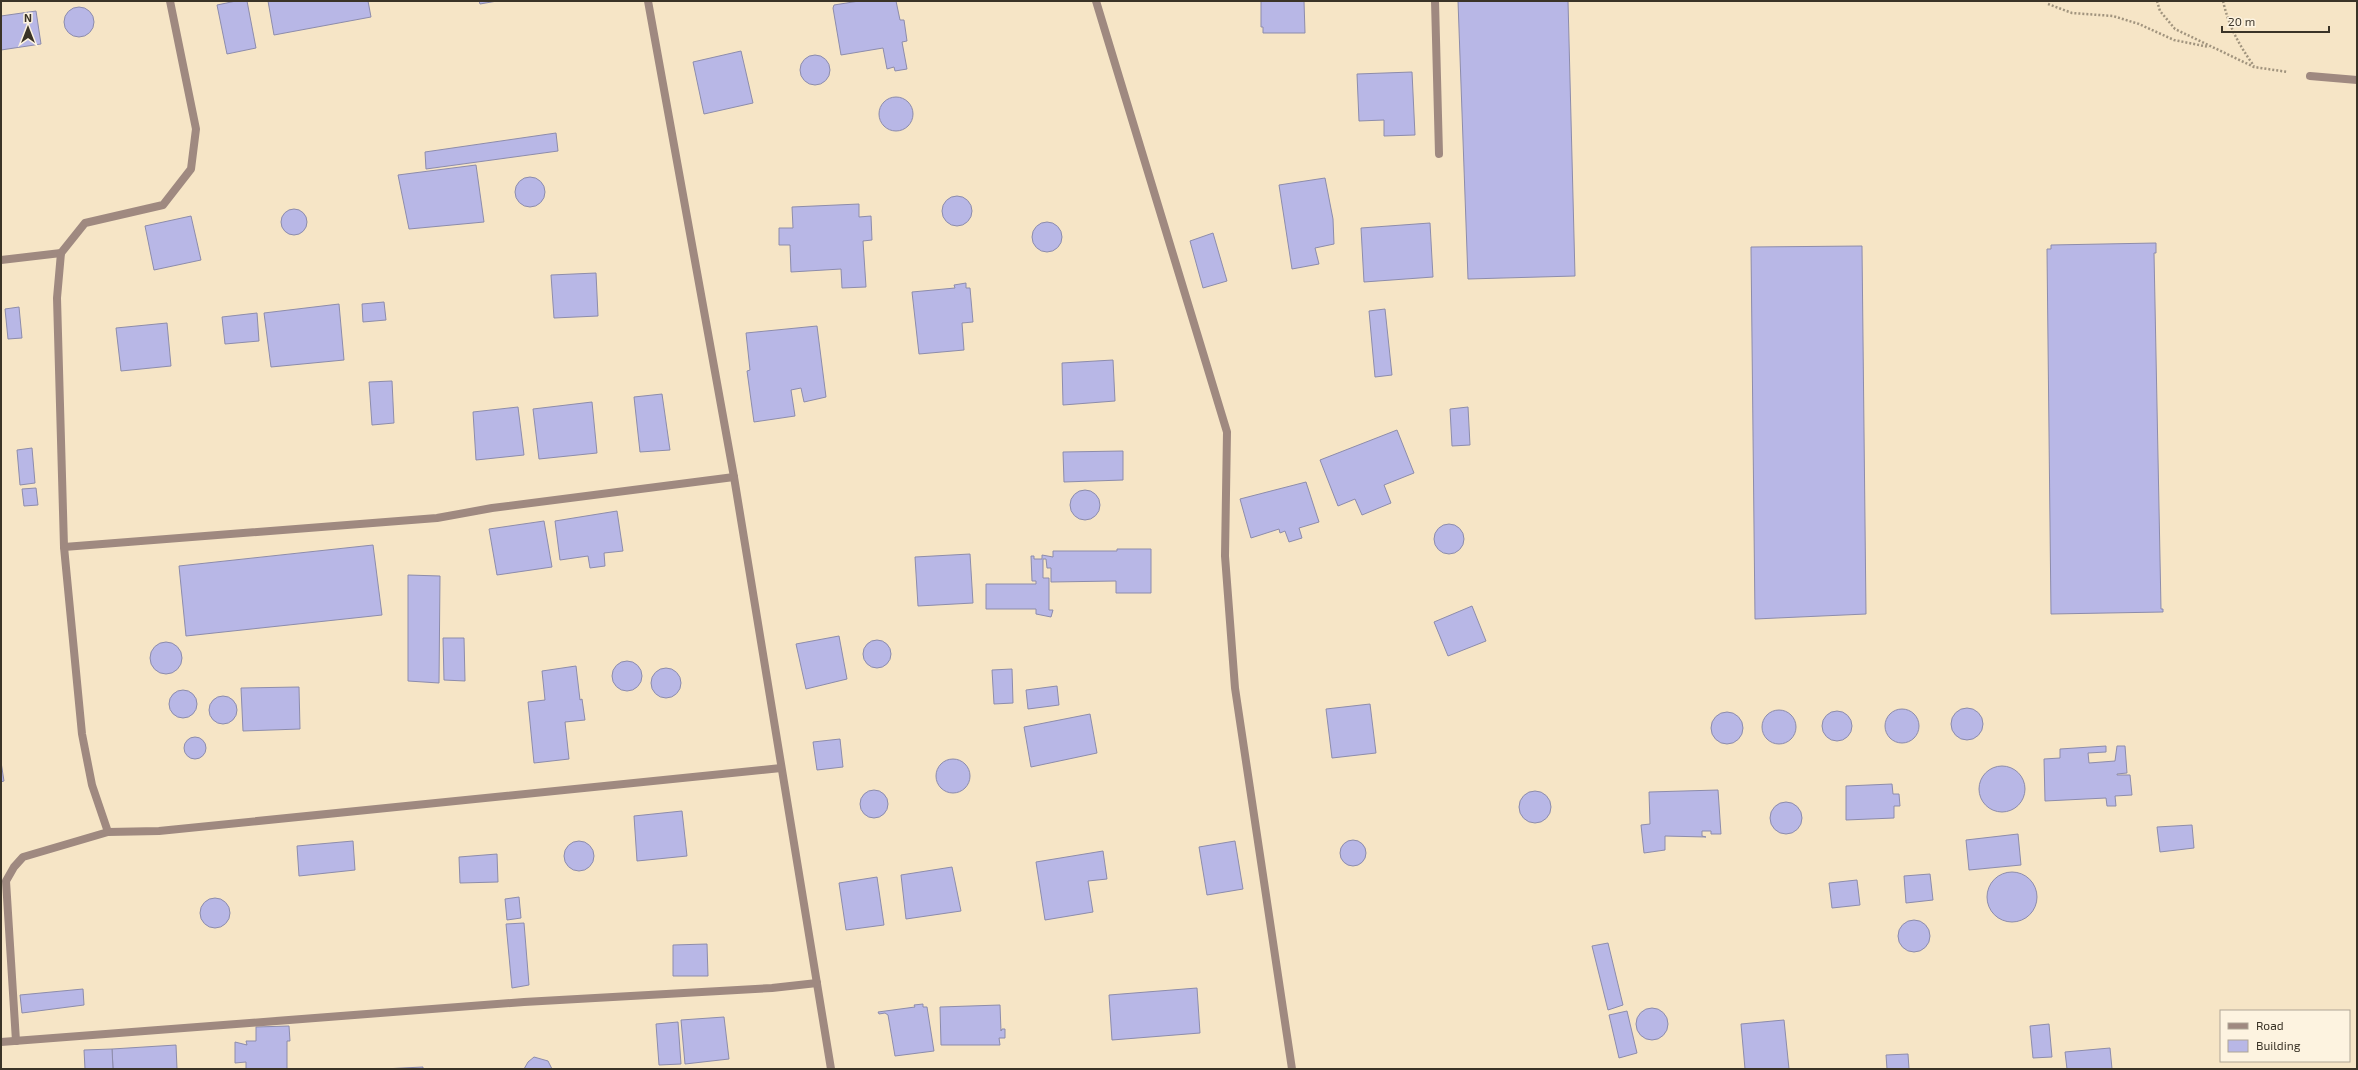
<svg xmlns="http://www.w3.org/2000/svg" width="2358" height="1070" font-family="'Exo 2',sans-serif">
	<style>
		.building { fill: #b8b7e6; stroke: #8d8cab }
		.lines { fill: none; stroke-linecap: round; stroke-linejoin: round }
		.path { stroke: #a1947e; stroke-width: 2.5; stroke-dasharray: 2 2; stroke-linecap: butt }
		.minor { stroke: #9f8980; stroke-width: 8 }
	</style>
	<rect width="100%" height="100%" fill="#f6e5c6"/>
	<g class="building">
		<path d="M236,1H247L256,48L227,54L217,5Z"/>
		<path d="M268,1H368L371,17L274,35Z"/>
		<path d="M479,1H497L480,4Z"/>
		<path d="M859,1H896L900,20H904L907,41L902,42L907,69L895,71L894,67L887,69L883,48L841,55L833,8L834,5Z"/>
		<path d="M1261,1H1304L1305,33H1263V27H1261Z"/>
		<path d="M1458,1H1568L1575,276L1468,279Z"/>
		<circle cx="79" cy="22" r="15"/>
		<path d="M36,11L41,44L1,50V16Z"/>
		<path d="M741,51L753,103L704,114L693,62Z"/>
		<circle cx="815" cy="70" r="15"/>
		<path d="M1412,72L1415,135L1384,136V120L1359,121L1357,74Z"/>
		<circle cx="896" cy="114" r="17"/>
		<path d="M556,133L558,151L426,169L425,152Z"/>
		<path d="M476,165L484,222L409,229L398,175Z"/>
		<circle cx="530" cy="192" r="15"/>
		<path d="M1325,178L1333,219L1334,244L1315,248L1319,264L1292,269L1279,185Z"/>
		<circle cx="957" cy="211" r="15"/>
		<path d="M859,204V217L871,216L872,240L863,241L866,287L842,288L841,269L791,272L790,245H779V228H793L792,207Z"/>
		<circle cx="294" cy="222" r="13"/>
		<path d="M191,216L201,260L154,270L145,226Z"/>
		<circle cx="1047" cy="237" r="15"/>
		<path d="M1430,223L1433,277L1364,282L1361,228Z"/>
		<path d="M1213,233L1227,281L1203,288L1190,241Z"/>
		<path d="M2156,243V253H2154L2161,609H2163V612L2051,614L2047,249H2051V245Z"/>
		<path d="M1862,246L1866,614L1755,619L1751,247Z"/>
		<path d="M596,273L598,316L554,318L551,275Z"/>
		<path d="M966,283V288H970L973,322L962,323L964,350L919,354L912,292L955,288L954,285Z"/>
		<path d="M384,302L386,320L363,322L362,304Z"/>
		<path d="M339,304L344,360L271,367L264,313Z"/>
		<path d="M19,307L22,338L8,339L5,309Z"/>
		<path d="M1385,309L1392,375L1375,377L1369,311Z"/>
		<path d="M257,313L259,341L225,344L222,317Z"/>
		<path d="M167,323L171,366L121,371L116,328Z"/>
		<path d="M817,326L826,397L804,402L801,388L791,390L795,416L754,422L747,371L750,370L746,333Z"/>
		<path d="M1113,360L1115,401L1063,405L1062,363Z"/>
		<path d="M392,381L394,423L372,425L369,382Z"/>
		<path d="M662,394L670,450L640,452L634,397Z"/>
		<path d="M592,402L597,453L539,459L533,409Z"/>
		<path d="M518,407L524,455L476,460L473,412Z"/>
		<path d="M1468,407L1470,445L1452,446L1450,409Z"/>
		<path d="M1397,430L1414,473L1384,485L1391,503L1362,515L1355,499L1338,506L1320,460Z"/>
		<path d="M32,448L35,483L20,485L17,450Z"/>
		<path d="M1123,451V480L1064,482L1063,452Z"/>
		<path d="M1306,482L1319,522L1299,528L1302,538L1289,542L1285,531L1280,533L1279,529L1251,538L1240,499Z"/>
		<path d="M36,488L38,505L24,506L22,489Z"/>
		<circle cx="1085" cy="505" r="15"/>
		<path d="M617,511L623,551L604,553L605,566L590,568L588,556L560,560L555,521Z"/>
		<path d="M544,521L552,567L497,575L489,529Z"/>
		<circle cx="1449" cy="539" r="15"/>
		<path d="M373,545L382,615L186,636L179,566Z"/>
		<path d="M1117,549H1151V593H1116V581L1051,582V568H1047L1046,559H1043V578H1049V610H1053L1051,617L1036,614V609H986V584H1036V581H1032L1031,556H1034V559H1042V555L1053,557V551H1117Z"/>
		<path d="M970,554L973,603L918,606L915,557Z"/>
		<path d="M408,575L440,576L439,683L408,681Z"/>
		<path d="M1472,606L1486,641L1448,656L1434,622Z"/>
		<path d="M839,636L847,679L806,689L796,644Z"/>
		<path d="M443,638H464L465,681L444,680Z"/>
		<circle cx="877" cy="654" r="14"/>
		<circle cx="166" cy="658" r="16"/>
		<circle cx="627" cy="676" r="15"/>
		<path d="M576,666L580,700L582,699L585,720L565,722L569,759L534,763L528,702L545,700L542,671Z"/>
		<circle cx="666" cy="683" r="15"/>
		<path d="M1012,669L1013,703L994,704L992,670Z"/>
		<path d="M1057,686L1059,705L1028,709L1026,690Z"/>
		<path d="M299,687L300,729L243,731L241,688Z"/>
		<circle cx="183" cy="704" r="14"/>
		<circle cx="223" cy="710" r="14"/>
		<path d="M1370,704L1376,753L1332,758L1326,709Z"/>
		<circle cx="1967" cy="724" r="16"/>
		<circle cx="1902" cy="726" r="17"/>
		<circle cx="1779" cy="727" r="17"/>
		<circle cx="1837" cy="726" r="15"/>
		<circle cx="1727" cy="728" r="16"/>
		<path d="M1090,714L1097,753L1031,767L1024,727Z"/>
		<circle cx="195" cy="748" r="11"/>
		<path d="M840,739L843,767L817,770L813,742Z"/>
		<path d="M2106,746V752L2088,753L2089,763L2115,761L2117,746H2125L2127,773L2117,774V775H2130L2132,795L2115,796L2116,806H2107L2106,798L2045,801L2044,759L2060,758V749Z"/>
		<circle cx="953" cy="776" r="17"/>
		<path d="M1,762L4,781L1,782Z"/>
		<circle cx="2002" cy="789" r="23"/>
		<path d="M1892,784L1893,794H1899L1900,806H1894V818L1846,820V786Z"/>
		<path d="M1718,790L1721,834H1711V831H1702V836L1706,837L1665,836V850L1644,853L1641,825L1650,824L1649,792Z"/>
		<circle cx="874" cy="804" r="14"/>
		<circle cx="1535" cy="807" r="16"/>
		<circle cx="1786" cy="818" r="16"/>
		<path d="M682,811L687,856L637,861L634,816Z"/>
		<path d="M2192,825L2194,848L2160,852L2157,827Z"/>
		<path d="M2018,834L2021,865L1969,870L1966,840Z"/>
		<circle cx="1353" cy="853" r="13"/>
		<circle cx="579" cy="856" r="15"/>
		<path d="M353,841L355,870L299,876L297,846Z"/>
		<path d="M1235,841L1243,889L1207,895L1199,847Z"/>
		<path d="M1103,851L1107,879L1088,881L1093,912L1045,920L1036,862Z"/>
		<path d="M497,854L498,882L460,883L459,857Z"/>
		<path d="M952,867L961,911L906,919L901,875Z"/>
		<circle cx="2012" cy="897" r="25"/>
		<path d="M1930,874L1933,900L1906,903L1904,876Z"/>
		<path d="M877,877L884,925L846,930L839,883Z"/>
		<path d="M1857,880L1860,905L1832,908L1829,883Z"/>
		<path d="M519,897L521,918L507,920L505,899Z"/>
		<circle cx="215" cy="913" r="15"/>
		<circle cx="1914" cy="936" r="16"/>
		<path d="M524,923L529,985L512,988L506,924Z"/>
		<path d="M1608,943L1623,1005L1608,1010L1592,946Z"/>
		<path d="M707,944L708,976H673V945Z"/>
		<path d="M1197,988L1200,1033L1112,1040L1109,995Z"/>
		<path d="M83,989L84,1005L22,1013L20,995Z"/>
		<path d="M923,1004V1007H927L934,1051L895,1056L888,1015L885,1013L879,1014L878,1012L915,1007L914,1005Z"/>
		<path d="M1000,1005L1001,1031L1002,1029H1005V1038H999L1000,1045H941L940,1007Z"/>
		<circle cx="1652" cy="1024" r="16"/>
		<path d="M1627,1011L1637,1053L1619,1058L1609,1015Z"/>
		<path d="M724,1017L729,1059L685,1064L681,1020Z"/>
		<path d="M1784,1020L1789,1069H1745L1741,1024Z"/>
		<path d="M678,1022L681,1064L659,1065L656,1024Z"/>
		<path d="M2049,1024L2052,1057L2033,1058L2030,1026Z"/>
		<path d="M289,1026L290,1041H287V1069H246V1062L235,1063V1042L247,1045L246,1041H256V1027Z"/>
		<path d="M176,1045L177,1069H113L112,1049Z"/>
		<path d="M2110,1048L2112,1069H2067L2065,1052Z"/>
		<path d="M112,1049L113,1069H85L84,1050Z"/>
		<path d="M1908,1054L1909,1069H1887L1886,1055Z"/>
		<path d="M534,1057L548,1061L552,1069H524L528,1062Z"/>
		<path d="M423,1067V1069H383Z"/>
	</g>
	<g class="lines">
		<g class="path">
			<path d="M2157,1L2160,11L2175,29L2254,67L2288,72"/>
			<path d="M2223,1C2229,27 2239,45 2254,66"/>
			<path d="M2048,4L2072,13L2113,16L2139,24L2174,40L2209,47"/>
		</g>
		<g class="minor">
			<path d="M648,1L734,477L831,1069"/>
			<path d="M1096,1L1227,432L1225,556L1235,688L1292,1069"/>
			<path d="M1435,1L1439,154"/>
			<path d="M2310,76L2357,80"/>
			<path d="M1,260L61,253"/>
			<path d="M64,547L437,518L492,508L734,477"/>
			<path d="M108,832L159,831L781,768"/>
			<path d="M16,1041L6,881L14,867L23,857L108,832L92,785L82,734L64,547L57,298L61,253L85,223L163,205L191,169L196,129L170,1"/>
			<path d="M1,1042L524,1002L772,988L817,983"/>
		</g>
	</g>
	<rect width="2358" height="1070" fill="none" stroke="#3a3327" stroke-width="4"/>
	<rect x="2220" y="1010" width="130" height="52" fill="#fdf3e0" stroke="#afa696"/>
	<rect x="2228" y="1023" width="20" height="6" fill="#9f8980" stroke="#afa696"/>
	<text x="2256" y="1030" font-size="12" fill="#3a3327">Road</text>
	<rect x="2228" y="1040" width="20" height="12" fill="#b8b7e6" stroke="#afa696"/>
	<text x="2256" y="1050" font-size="12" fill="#3a3327">Building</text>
	<g transform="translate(28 28)" stroke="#fdf3e0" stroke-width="3" paint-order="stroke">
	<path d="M0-3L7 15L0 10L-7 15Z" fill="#3a3327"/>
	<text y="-6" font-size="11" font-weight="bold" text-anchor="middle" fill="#3a3327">N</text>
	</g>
	<path d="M2222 26v6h107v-6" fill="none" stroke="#3a3327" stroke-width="2"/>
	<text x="2228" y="26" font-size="12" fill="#3a3327" stroke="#fdf3e0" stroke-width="3" paint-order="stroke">20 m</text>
</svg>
